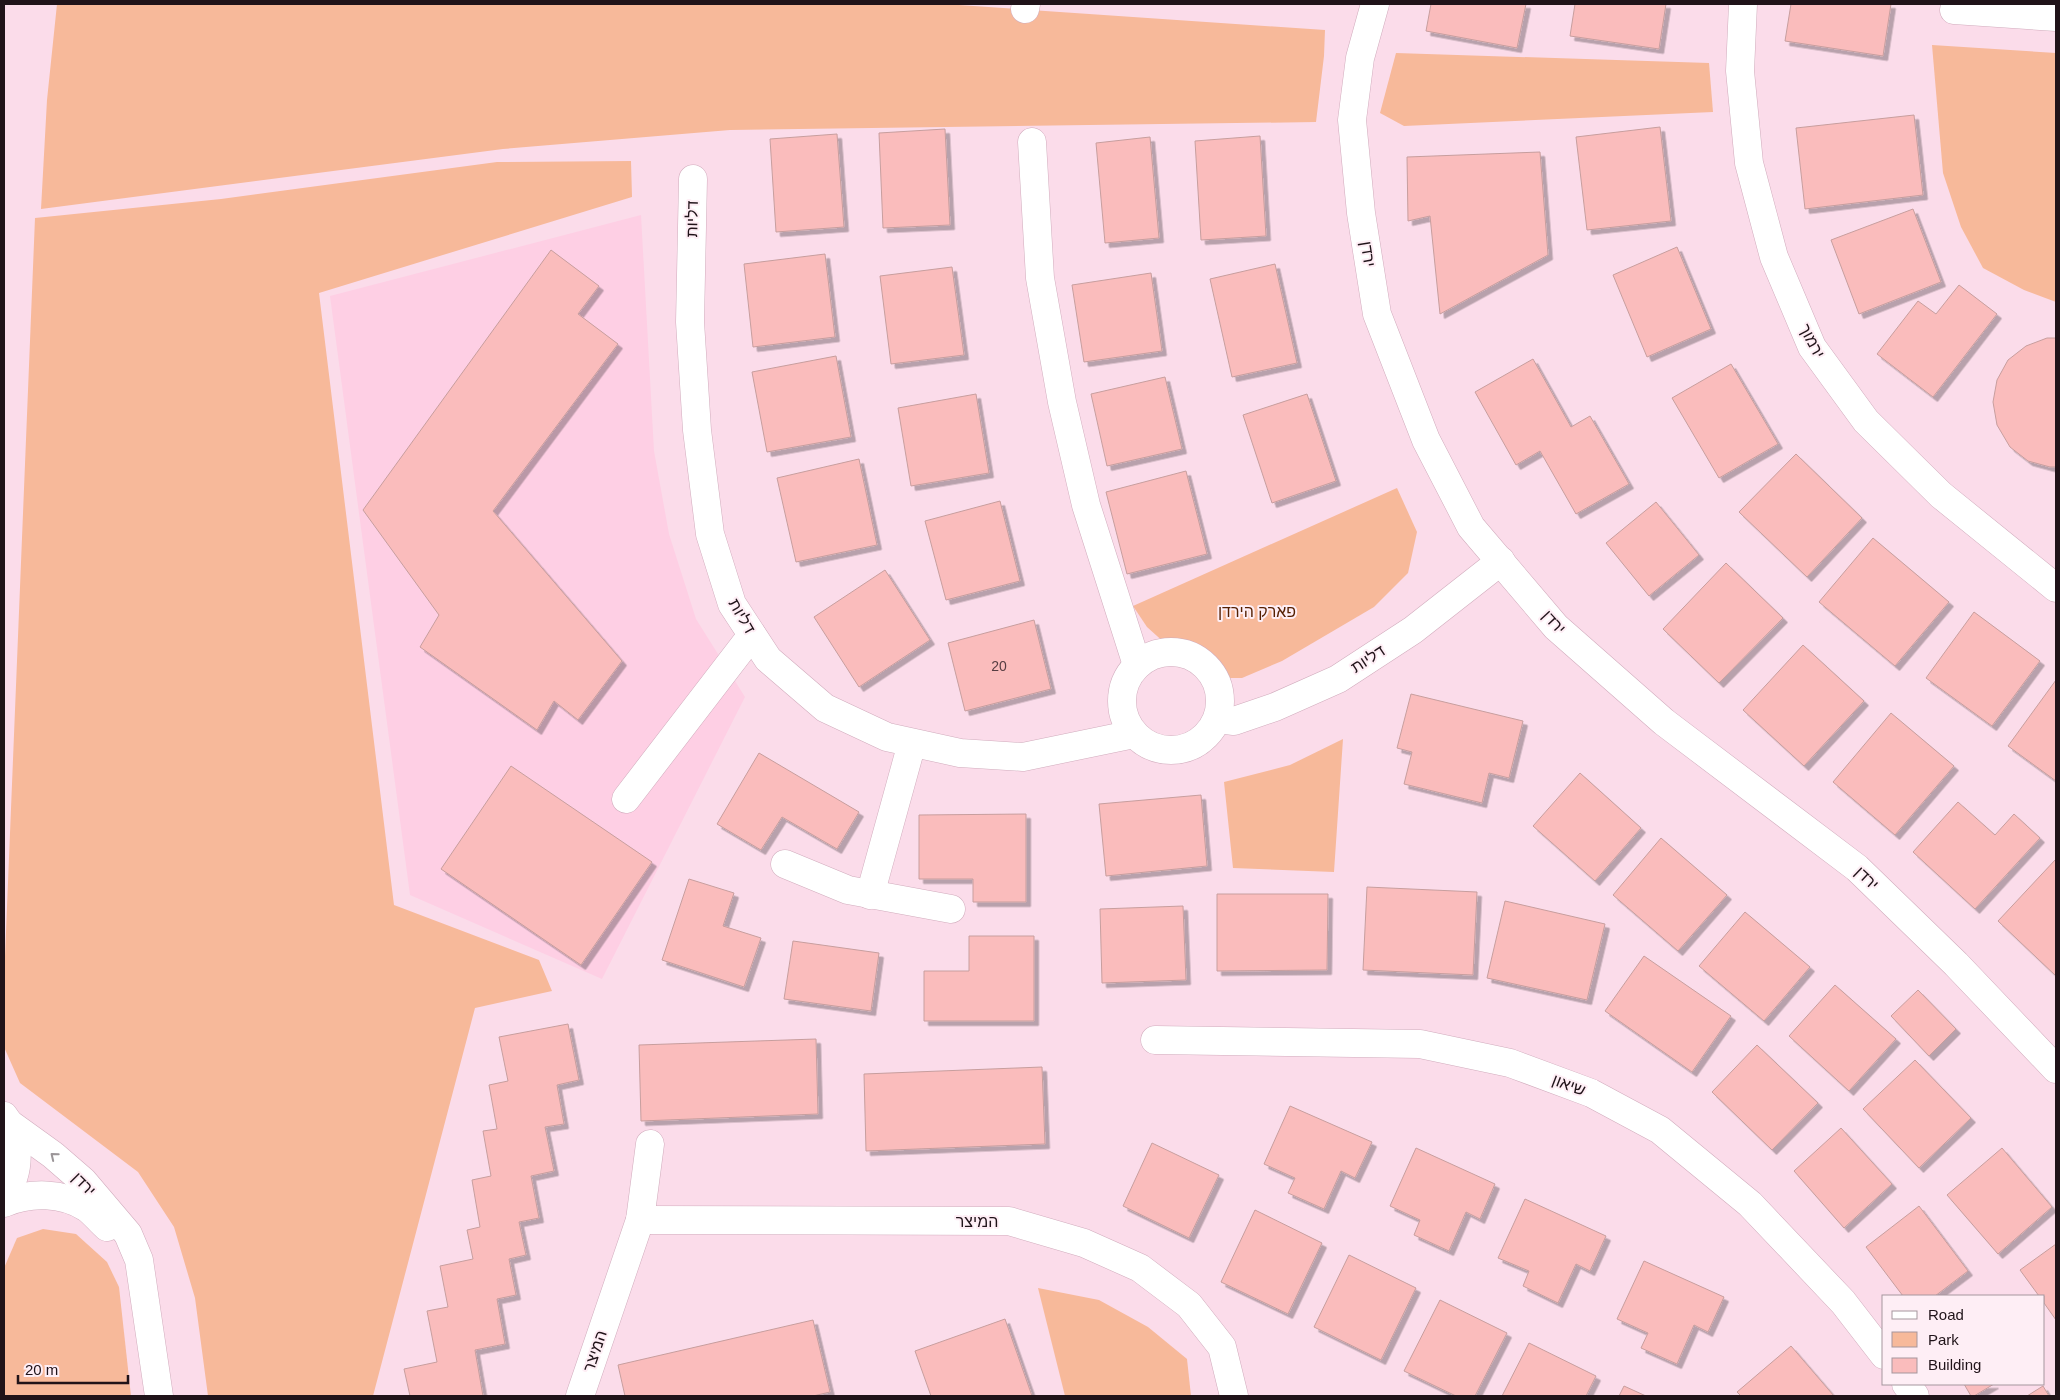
<svg xmlns="http://www.w3.org/2000/svg" width="2060" height="1400" font-family="Arial,'Noto Sans Hebrew',sans-serif">
	<style>
		.built { fill: #fecfe4 }
		.green { fill: #f7b99a }
		.building { fill: #fabcbc; stroke: #c79e9e; filter: url(#shadow) }
		.lines { fill: none; stroke-linecap: round; stroke-linejoin: round }
		.minor-casing { stroke: #d1acbd; stroke-width: 29 }
		.major-casing { stroke: #d1acbd; stroke-width: 29 }
		.minor { stroke: #fff; stroke-width: 28 }
		.major { stroke: #fff; stroke-width: 28 }
		.oneway { stroke: #9b9598 }
		.labels { text-anchor: middle; dominant-baseline: central; stroke-width: 4; stroke-linejoin: round; paint-order: stroke }
		.number-label { font-size: 14px; fill: #563d42 }
		.street-label { font-size: 16px; fill: #201319; stroke: #feeef5 }
		.park-label { font-size: 16px; fill: #551f00; stroke: #feeef5 }
	</style>
	<defs>
		<filter id="shadow"><feDropShadow dx="4.5" dy="4.5" stdDeviation="0" flood-color="#0004"/></filter>
	</defs>
	<rect width="100%" height="100%" fill="#fbdcea"/>
	<path class="built" d="M641,215L654,451L669,534L696,619L745,697L602,979L410,895L330,296Z"/>
	<g class="green">
		<path d="M57,4H944L1325,30L1324,56L1316,122L730,130L503,149L41,209L47,100Z"/>
		<path d="M1932,45L2056,53V302L2024,290L1983,268L1961,227L1943,173Z"/>
		<path d="M1396,53L1709,63L1713,112L1404,126L1380,113Z"/>
		<path d="M631,161L632,197L319,293L394,905L539,960L552,991L475,1008L373,1396H208L195,1298L174,1227L138,1172L20,1083L4,1047V981L35,218L221,199L497,162Z"/>
		<path d="M1397,488L1417,532L1408,573L1374,607L1282,661L1242,678H1215L1177,654L1147,627L1133,606Z"/>
		<path d="M1343,739L1334,872L1233,868L1224,782L1290,765Z"/>
		<path d="M43,1229L76,1234L107,1262L119,1287L131,1396H4V1268L17,1238Z"/>
		<path d="M1038,1288L1099,1300L1148,1327L1187,1359L1191,1396H1065Z"/>
	</g>
	<g class="building">
		<path d="M1431,4H1526L1517,48L1426,31Z"/>
		<path d="M1575,4H1666L1659,49L1570,36Z"/>
		<path d="M1791,4H1891L1883,56L1785,41Z"/>
		<path d="M1914,115L1923,195L1805,209L1796,128Z"/>
		<path d="M1660,127L1671,221L1587,230L1576,137Z"/>
		<path d="M945,129L950,225L883,228L879,133Z"/>
		<path d="M837,134L844,227L776,232L770,139Z"/>
		<path d="M1260,136L1266,236L1201,240L1195,141Z"/>
		<path d="M1150,137L1159,238L1105,243L1096,143Z"/>
		<path d="M1540,152L1548,255L1440,314L1430,216L1408,221L1407,157Z"/>
		<path d="M1913,209L1941,282L1859,314L1831,240Z"/>
		<path d="M1677,247L1711,329L1647,357L1613,275Z"/>
		<path d="M551,250L599,286L578,314L618,344L493,511L622,661L578,720L554,701L537,730L420,647L439,615L363,510Z"/>
		<path d="M825,254L835,337L753,347L744,264Z"/>
		<path d="M1275,264L1297,363L1232,377L1210,279Z"/>
		<path d="M952,267L964,355L891,364L880,276Z"/>
		<path d="M1151,273L1162,351L1084,362L1072,285Z"/>
		<path d="M1959,285L1997,314L1933,397L1877,354L1918,301L1936,314Z"/>
		<path d="M2047,338H2056V467H2050L2028,461L2010,447L1997,425L1993,402L1997,380L2008,360L2026,346Z"/>
		<path d="M836,356L851,437L767,452L752,372Z"/>
		<path d="M1533,359L1571,427L1590,416L1629,484L1576,514L1540,451L1516,465L1475,392Z"/>
		<path d="M1731,364L1778,444L1719,478L1672,398Z"/>
		<path d="M1165,377L1182,449L1107,466L1091,394Z"/>
		<path d="M976,394L989,473L911,486L898,408Z"/>
		<path d="M1307,394L1336,481L1272,503L1243,415Z"/>
		<path d="M1796,454L1862,518L1807,577L1739,512Z"/>
		<path d="M859,459L877,545L796,562L777,478Z"/>
		<path d="M1186,471L1207,554L1127,574L1106,492Z"/>
		<path d="M1000,501L1020,581L946,600L925,521Z"/>
		<path d="M1656,502L1699,555L1649,596L1606,543Z"/>
		<path d="M1873,538L1949,602L1895,666L1819,602Z"/>
		<path d="M1726,563L1783,618L1719,683L1663,629Z"/>
		<path d="M885,570L930,640L859,687L814,617Z"/>
		<path d="M1974,612L2040,661L1992,726L1926,678Z"/>
		<path d="M1034,620L1051,689L965,711L948,643Z"/>
		<path d="M1803,645L1864,701L1804,766L1743,710Z"/>
		<path d="M2056,680V781L2008,746Z"/>
		<path d="M1411,694L1523,721L1509,778L1489,773L1482,803L1404,784L1412,752L1397,748Z"/>
		<path d="M1891,713L1954,766L1895,835L1833,782Z"/>
		<path d="M759,753L859,812L837,849L782,817L761,850L717,824Z"/>
		<path d="M511,766L652,862L581,965L441,869Z"/>
		<path d="M1580,773L1641,828L1595,881L1533,826Z"/>
		<path d="M1201,795L1207,866L1106,876L1099,804Z"/>
		<path d="M1958,802L1995,835L2014,814L2040,838L1975,909L1913,852Z"/>
		<path d="M1026,814V902H973V879H919V815Z"/>
		<path d="M1661,838L1727,895L1678,951L1613,895Z"/>
		<path d="M2056,859V976L1998,921Z"/>
		<path d="M689,879L734,893L723,926L761,938L744,987L662,960Z"/>
		<path d="M1367,887L1477,892L1473,975L1363,970Z"/>
		<path d="M1217,894H1328L1327,970L1217,971Z"/>
		<path d="M1505,901L1605,924L1587,1000L1487,978Z"/>
		<path d="M1183,906L1186,980L1102,983L1100,909Z"/>
		<path d="M1745,912L1810,967L1764,1021L1699,966Z"/>
		<path d="M969,936H1034V1021H924V971H969Z"/>
		<path d="M793,941L879,953L871,1011L784,999Z"/>
		<path d="M1644,956L1731,1016L1692,1072L1605,1011Z"/>
		<path d="M1835,985L1896,1039L1849,1091L1789,1036Z"/>
		<path d="M1918,990L1956,1029L1929,1056L1891,1016Z"/>
		<path d="M568,1024L579,1080L557,1085L564,1124L545,1127L554,1171L531,1176L539,1218L519,1222L526,1255L509,1259L516,1295L497,1299L505,1344L475,1350L483,1396H410L404,1369L437,1362L427,1311L448,1307L440,1266L473,1259L467,1230L480,1227L472,1180L491,1176L483,1131L497,1129L489,1085L508,1081L499,1037Z"/>
		<path d="M816,1039L818,1114L641,1121L639,1045Z"/>
		<path d="M1757,1045L1818,1103L1772,1150L1712,1092Z"/>
		<path d="M1915,1060L1971,1118L1919,1168L1863,1109Z"/>
		<path d="M1042,1067L1045,1144L866,1151L864,1074Z"/>
		<path d="M1290,1106L1372,1142L1355,1178L1341,1171L1324,1209L1288,1193L1295,1178L1264,1164Z"/>
		<path d="M1841,1128L1892,1184L1844,1228L1794,1171Z"/>
		<path d="M1152,1143L1219,1175L1189,1238L1123,1206Z"/>
		<path d="M1416,1148L1495,1184L1480,1219L1466,1212L1449,1251L1414,1235L1420,1220L1390,1206Z"/>
		<path d="M2002,1148L2052,1207L1998,1254L1947,1195Z"/>
		<path d="M1525,1199L1606,1236L1590,1271L1576,1264L1558,1303L1523,1286L1529,1271L1498,1258Z"/>
		<path d="M1919,1206L1968,1271L1935,1296H1903L1866,1247Z"/>
		<path d="M1255,1210L1322,1243L1288,1314L1221,1282Z"/>
		<path d="M2056,1244V1320L2044,1303V1296H2039L2020,1270Z"/>
		<path d="M1349,1255L1416,1288L1381,1360L1314,1327Z"/>
		<path d="M1644,1261L1724,1297L1708,1332L1694,1325L1677,1364L1641,1348L1648,1333L1617,1319Z"/>
		<path d="M1440,1300L1507,1333L1475,1396H1456L1404,1371Z"/>
		<path d="M1005,1319L1032,1396H931L915,1351Z"/>
		<path d="M813,1320L830,1392L813,1396H625L618,1365Z"/>
		<path d="M1529,1343L1596,1376L1586,1396H1502Z"/>
		<path d="M1791,1346L1834,1396H1741L1737,1392Z"/>
		<path d="M1964,1384H1994L1974,1396H1971Z"/>
		<path d="M1624,1386L1646,1396H1619Z"/>
		<path d="M2043,1386L2049,1396H2027Z"/>
	</g>
	<g class="lines">
		<defs>
			<g id="minor">
				<path d="M1375,4L1360,58L1352,120L1361,213L1377,314L1426,440L1471,527L1556,627L1664,722L1857,868L1956,964L2056,1069"/>
				<path d="M1743,4L1740,71L1749,163L1774,257L1812,347L1866,421L1941,495L2056,588"/>
				<path d="M1025,9L1026,4"/>
				<path d="M1954,10L2056,17"/>
				<path d="M1032,142L1040,278L1062,402L1086,505L1137,665"/>
				<path d="M693,179L690,322L697,430L710,534L732,604L768,659L825,708L887,737L960,753L1023,757L1134,734"/>
				<circle cx="1171" cy="701" r="49"/>
				<path d="M1218,719L1234,721L1275,707L1338,679L1413,630L1501,561"/>
				<path d="M626,799L752,635"/>
				<path d="M785,864L848,890L951,909"/>
				<path d="M870,895L912,743"/>
				<path d="M1155,1040L1420,1044L1510,1063L1591,1093L1660,1130L1750,1204L1843,1302L1884,1355"/>
				<path d="M10,1124L53,1155L83,1181L128,1234L139,1260L159,1396"/>
				<path d="M4,1203C30,1192 62,1192 87,1208C94,1213 100,1221 107,1227"/>
				<path d="M640,1220L1009,1221L1084,1243L1140,1268L1189,1305L1222,1347L1234,1396"/>
				<path d="M1906,1384L1915,1396"/>
				<path d="M580,1396L640,1220L650,1144"/>
			</g>
			<path id="major" d="M4,1116C21,1138 21,1173 4,1195"/>
		</defs>
		<use href="#minor" class="minor-casing"/>
		<use href="#major" class="major-casing"/>
		<use href="#minor" class="minor"/>
		<use href="#major" class="major"/>
	</g>
	<defs><path id="oneway-chevron" d="M-2-3.5L2.5 0L-2 3.5" fill="none" stroke-width="1.6" stroke-linecap="round" stroke-linejoin="round" transform="scale(1.25)"/></defs>
	<use class="oneway" href="#oneway-chevron" transform="translate(54 1156) rotate(-141)"/>
	<g class="labels">
		<g class="number-label">
			<text x="999" y="666">20</text>
		</g>
		<g class="street-label">
			<text transform="translate(692 219) rotate(-89)">דליות</text>
			<text transform="translate(1368 254) rotate(81)">ירדן</text>
			<text transform="translate(1812 341) rotate(62)">ירמוך</text>
			<text transform="translate(742 616) rotate(60)">דליות</text>
			<text transform="translate(1554 622) rotate(47)">ירדן</text>
			<text transform="translate(1368 659) rotate(-33)">דליות</text>
			<text transform="translate(1867 878) rotate(43)">ירדן</text>
			<text transform="translate(1569 1085) rotate(21)">שיאון</text>
			<text transform="translate(84 1184) rotate(45)">ירדן</text>
			<text x="977" y="1221">המיצר</text>
			<text transform="translate(595 1351) rotate(-71)">המיצר</text>
		</g>
		<g class="park-label">
			<text x="1257" y="611">פארק הירדן</text>
		</g>
	</g>
	<rect width="2060" height="1400" fill="none" stroke="#201319" stroke-width="10"/>
	<rect x="1882" y="1295" width="162" height="90" fill="#feeef5" stroke="#a5969d"/>
	<rect x="1892" y="1311" width="25" height="8" fill="#ffffff" stroke="#a5969d"/>
	<text x="1928" y="1320" font-size="15" fill="#201319">Road</text>
	<rect x="1892" y="1332" width="25" height="15" fill="#f7b99a" stroke="#a5969d"/>
	<text x="1928" y="1345" font-size="15" fill="#201319">Park</text>
	<rect x="1892" y="1358" width="25" height="15" fill="#fabcbc" stroke="#a5969d"/>
	<text x="1928" y="1370" font-size="15" fill="#201319">Building</text>
	<path d="M18 1375v8h110v-8" fill="none" stroke="#201319" stroke-width="2.5"/>
	<text x="25" y="1375" font-size="15" fill="#201319" stroke="#feeef5" stroke-width="4" paint-order="stroke">20 m</text>
</svg>
